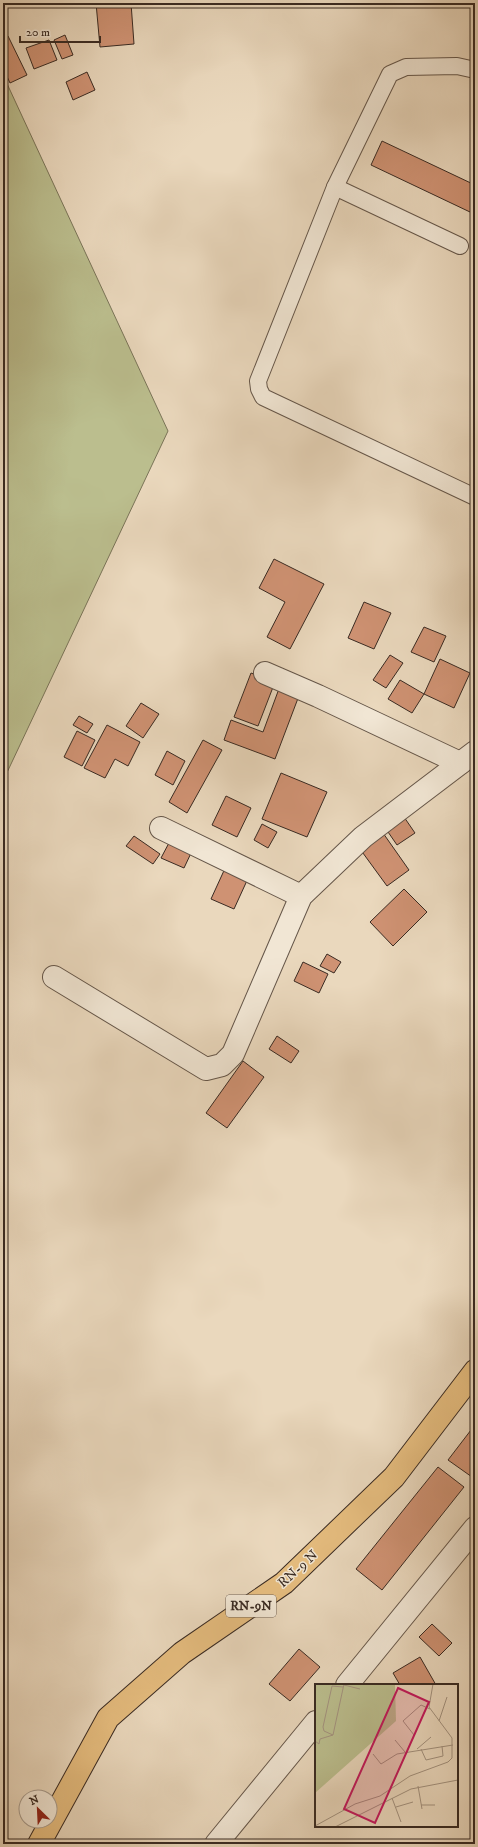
<svg xmlns="http://www.w3.org/2000/svg" width="478" height="1847" font-family="'IM FELL DW Pica',serif">
	<style>
		.green { fill: #bbbe8e; stroke: #7a7458 }
		.building { fill: #cf9273; stroke: #392a22 }
		.lines { fill: none; stroke-linecap: round; stroke-linejoin: round }
		.lane-casing { stroke: #655649; stroke-width: 18 }
		.street-casing { stroke: #655649; stroke-width: 24 }
		.primary-casing { stroke: #392a22; stroke-width: 24 }
		.lane { stroke: #f1e6d4; stroke-width: 16 }
		.street { stroke: #f1e6d4; stroke-width: 22 }
		.primary { stroke: #e5bc7e; stroke-width: 22 }
		.labels { text-anchor: middle; dominant-baseline: central; stroke-width: 3; stroke-linejoin: round; paint-order: stroke }
		.shield { fill: #f1e6d4; stroke: #706257; stroke-width: 1 }
		.shield-label { font-size: 13px; font-weight: bold; fill: #392a22 }
		.street-label { font-size: 14px; fill: #392a22; stroke: #f1e6d4 }
		.inset-road { fill: none; stroke: #a3927f; stroke-width: 1 }
		.view { fill: #c2185b; fill-opacity: 0.15; stroke: #c2185b; stroke-width: 2 }
		.inset-edge { fill: none; stroke: #392a22; stroke-width: 2 }
	</style>
	<rect width="100%" height="100%" fill="#ead8bd"/>
	<filter id="stains"><feTurbulence type="fractalNoise" baseFrequency=".005" numOctaves="4"/><feColorMatrix values="0 0 0 0 .2 0 0 0 0 .09 0 0 0 0 .02 0 0 0 .5 -.17"/></filter>
	<radialGradient id="worn" r=".72"><stop offset=".6" stop-color="#630" stop-opacity="0"/><stop offset="1" stop-color="#630" stop-opacity=".3"/></radialGradient>
	<path class="green" d="M3,75L168,431L3,781Z"/>
	<g class="building">
		<path d="M96,3H131L134,44L100,47Z"/>
		<path d="M65,35L73,55L62,59L54,40Z"/>
		<path d="M8,36L27,75L10,83L3,68V38Z"/>
		<path d="M49,40L57,60L34,69L26,48Z"/>
		<path d="M87,72L95,90L73,100L66,82Z"/>
		<path d="M382,141L475,185V201L470,212L371,165Z"/>
		<path d="M475,289V299L471,297Z"/>
		<path d="M274,559L324,584L290,649L267,637L285,602L259,588Z"/>
		<path d="M364,602L391,613L374,649L348,638Z"/>
		<path d="M424,627L446,636L434,662L411,652Z"/>
		<path d="M390,655L403,663L386,688L373,680Z"/>
		<path d="M440,659L470,673L454,708L424,694Z"/>
		<path d="M251,673L275,682L258,726L234,717Z"/>
		<path d="M400,680L424,694L412,713L388,699Z"/>
		<path d="M280,686L300,693L275,759L224,740L231,720L263,732Z"/>
		<path d="M141,703L159,714L143,738L126,726Z"/>
		<path d="M79,716L93,724L87,733L73,725Z"/>
		<path d="M107,725L140,742L128,766L115,759L105,778L84,768Z"/>
		<path d="M77,731L95,740L82,766L64,757Z"/>
		<path d="M203,740L222,750L187,813L169,802Z"/>
		<path d="M167,751L185,761L173,785L155,775Z"/>
		<path d="M281,773L327,792L307,837L262,819Z"/>
		<path d="M226,796L251,808L237,837L212,825Z"/>
		<path d="M404,817L415,833L397,845L386,829Z"/>
		<path d="M262,824L277,832L268,848L254,840Z"/>
		<path d="M383,833L409,870L387,886L360,849Z"/>
		<path d="M134,836L160,854L153,864L126,846Z"/>
		<path d="M170,841L192,851L184,868L161,858Z"/>
		<path d="M227,864L250,874L234,909L211,899Z"/>
		<path d="M404,889L427,912L393,946L370,922Z"/>
		<path d="M327,954L341,962L334,973L320,966Z"/>
		<path d="M303,962L328,974L319,993L294,981Z"/>
		<path d="M277,1036L299,1051L291,1063L269,1049Z"/>
		<path d="M243,1061L264,1077L227,1128L206,1113Z"/>
		<path d="M471,1430L475,1433V1472L472,1477L448,1460Z"/>
		<path d="M438,1467L464,1487L382,1590L356,1569Z"/>
		<path d="M432,1624L452,1643L439,1656L419,1637Z"/>
		<path d="M299,1649L320,1667L290,1701L269,1684Z"/>
		<path d="M420,1657L436,1685H400L393,1673Z"/>
	</g>
	<g class="lines">
		<defs>
			<g id="lane">
				<path d="M475,70L457,66L406,67L390,74L335,187L258,381L259,389L263,397L475,497"/>
				<path d="M335,187L460,246"/>
			</g>
			<g id="street">
				<path d="M265,673L318,696L460,763"/>
				<path d="M161,828L301,896"/>
				<path d="M54,977L206,1069L222,1065L233,1054L301,896L363,837L475,752"/>
				<path d="M347,1685L475,1528"/>
				<path d="M216,1844L316,1722"/>
			</g>
			<path id="primary" d="M39,1844L108,1718L182,1653L284,1583L394,1477L475,1371"/>
		</defs>
		<use href="#lane" class="lane-casing"/>
		<use href="#street" class="street-casing"/>
		<use href="#primary" class="primary-casing"/>
		<use href="#lane" class="lane"/>
		<use href="#street" class="street"/>
		<use href="#primary" class="primary"/>
	</g>
	<g class="labels">
		<rect class="shield" x="226" y="1595" width="50" height="22" rx="3"/>
		<g class="shield-label">
			<text x="251" y="1606">RN-9N</text>
		</g>
		<g class="street-label">
			<text transform="translate(298 1569) rotate(-42)">RN-9 N</text>
		</g>
	</g>
	<g transform="translate(315 1684)">
		<rect width="143" height="143" fill="#ead8bd"/>
		<path d="M0,0H80L81,37L0,109Z" fill="#bbbe8e"/>
		<path class="inset-road" d="M29,1L45,5M124,37L132,13M18,51L9,47L8,43L17,2L28,3M99,51L88,37L106,21L115,25M80,56L90,68M0,57L4,60L5,55L18,51L29,0M102,65L116,53M106,65L111,76L128,72L127,62M58,70L66,80L82,70L138,61M103,102L107,125M77,114L86,138M106,121H120M81,123L98,118M0,142L40,120L65,112L95,92L133,78L137,74V54L114,23L118,0M20,143L96,105L143,96"/>
		<path class="view" d="M83,4L114,18L60,139L29,125Z"/>
		<rect width="143" height="143" class="inset-edge"/>
	</g>
	<rect width="478" height="1847" fill="none" stroke="#ead8bd" stroke-width="16"/>
	<rect x="4" y="4" width="470" height="1839" fill="none" stroke="#392a22" stroke-width="2"/>
	<rect x="8" y="8" width="462" height="1831" fill="none" stroke="#392a22"/>
	<g transform="translate(38 1809) rotate(336)"><circle r="19" fill="#f1e6d4" stroke="#a79b8d"/>
	<path d="M0-3L7 15L0 10L-7 15Z" fill="#8f2418"/>
	<text y="-6" font-size="11" font-weight="bold" text-anchor="middle" fill="#392a22">N</text>
	</g>
	<path d="M20 36v6h80v-6" fill="none" stroke="#392a22" stroke-width="2"/>
	<text x="26" y="36" font-size="12" fill="#392a22" stroke="#f1e6d4" stroke-width="3" paint-order="stroke">20 m</text>
	<rect width="100%" height="100%" filter="url(#stains)"/>
	<rect width="100%" height="100%" fill="url(#worn)"/>
</svg>
